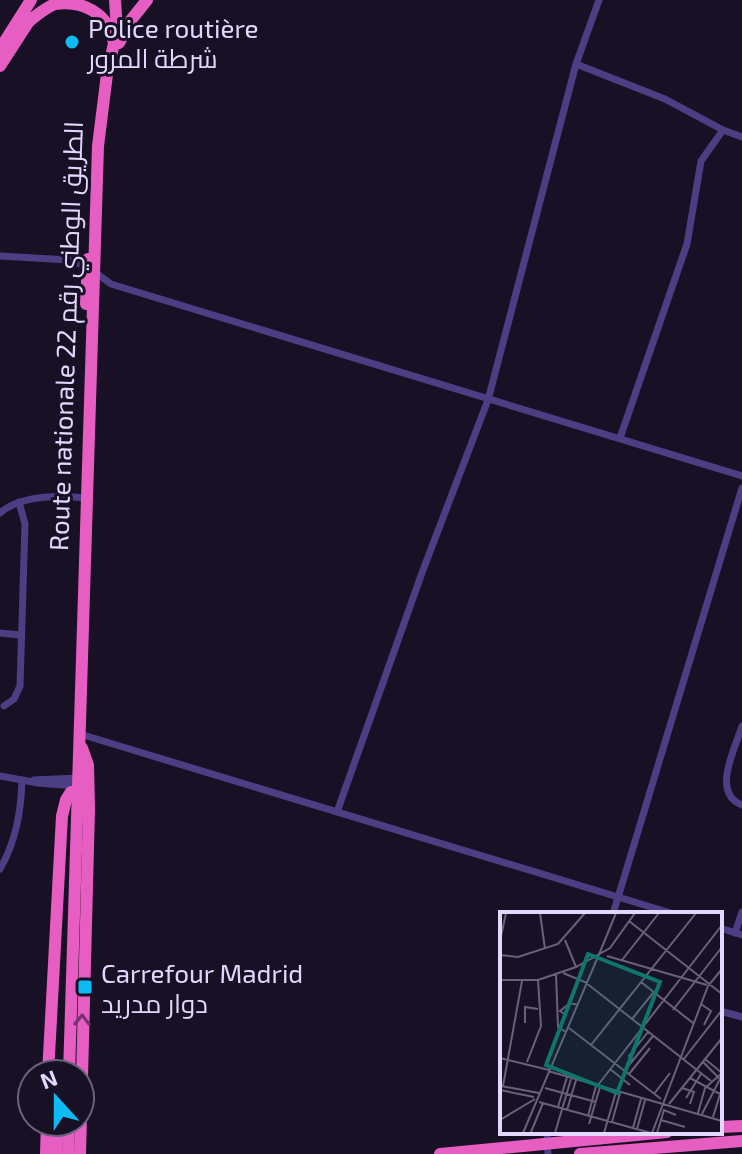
<svg xmlns="http://www.w3.org/2000/svg" width="742" height="1154" font-family="'Exo 2',Cairo,sans-serif">
	<style>
		.lines { fill: none; stroke-linecap: round; stroke-linejoin: round }
		.minor { stroke: #4b3e83; stroke-width: 7 }
		.trunk { stroke: #e75ec2; stroke-width: 12 }
		.oneway { stroke: #75346c }
		.poi-dot { fill: #0dbbf4; stroke: #181126; stroke-width: 3 }
		.labels { text-anchor: middle; dominant-baseline: central; stroke-width: 6; stroke-linejoin: round; paint-order: stroke }
		.poi-label { font-size: 26px; fill: #e2d8fd; stroke: #181126; text-anchor: start }
		.street-label { font-size: 26px; fill: #e2d8fd; stroke: #181126 }
		.inset-road { fill: none; stroke: #69617c; stroke-width: 2 }
		.view { fill: #0f766e; fill-opacity: 0.15; stroke: #0f766e; stroke-width: 4 }
		.inset-edge { fill: none; stroke: #e2d8fd; stroke-width: 4 }
	</style>
	<rect width="100%" height="100%" fill="#181126"/>
	<g class="lines">
		<g class="minor">
			<path d="M576,64L665,99L723,130L742,137"/>
			<path d="M0,256L69,260L88,267L111,284L742,476"/>
			<path d="M620,438L687,244L701,161L723,130"/>
			<path d="M0,513C22,494 59,495 87,498"/>
			<path d="M0,633L20,635"/>
			<path d="M4,706L14,699L20,686L25,524L19,502"/>
			<path d="M742,726C735,749 711,793 742,805"/>
			<path d="M80,734L674,914"/>
			<path d="M0,776L38,783L78,786"/>
			<path d="M34,780L78,778"/>
			<path d="M337,812L423,570L488,400L576,64L599,0"/>
			<path d="M0,869C16,841 21,812 22,780"/>
			<path d="M613,914L742,488"/>
			<path d="M720,928L742,935"/>
			<path d="M735,933L742,912"/>
			<path d="M720,1011L742,1017"/>
			<path d="M547,1132L548,1154"/>
		</g>
		<g class="trunk">
			<path d="M28,22C37,15 45,8 55,4C82,0 108,13 113,40"/>
			<path d="M119,43L131,20L147,0"/>
			<path d="M0,49L31,0"/>
			<path d="M0,66L31,18"/>
			<path d="M86,304L88,259"/>
			<path d="M48,1074L62,816L66,800L71,792"/>
			<path d="M69,1074L98,146L107,74L117,30L115,0"/>
			<path d="M720,1127L742,1126"/>
			<path d="M46,1154L47,1122"/>
			<path d="M56,1154L58,1122"/>
			<path d="M68,1154L69,1122"/>
			<path d="M80,1154L89,809L88,765L82,748"/>
			<path d="M440,1154L667,1132"/>
			<path d="M580,1154L742,1141"/>
		</g>
	</g>
	<defs><path id="oneway-chevron" d="M-2-3.5L2.5 0L-2 3.5" fill="none" stroke-width="1.6" stroke-linecap="round" stroke-linejoin="round" transform="scale(2)"/></defs>
	<use class="oneway" href="#oneway-chevron" transform="translate(82 1020) rotate(-89)"/>
	<g class="poi-dot">
		<circle cx="72" cy="42" r="8"/>
		<rect x="77" y="979" width="16" height="16" rx="4"/>
	</g>
	<g class="labels">
		<g class="poi-label">
			<text x="88" y="27">Police routière<tspan x="88" dy="30">شرطة المرور</tspan></text>
			<text x="101" y="972">Carrefour Madrid<tspan x="101" dy="30">دوار مدريد</tspan></text>
		</g>
		<g class="street-label">
			<text transform="translate(65 336) rotate(-88)">Route nationale 22 الطريق الوطني رقم</text>
		</g>
	</g>
	<g transform="translate(500 912)">
		<rect width="222" height="222" fill="#181126"/>
		<path class="inset-road" d="M40,1L45,37M129,9L222,82M65,28L76,55M0,29L6,1M100,40L116,1M0,43L18,45L58,32L85,1M107,44L207,73M122,48L159,1M63,61L85,70L211,169M56,62L58,115L66,120M0,68H38L76,55L110,36L135,1M141,70L193,111M201,92L211,99L204,113M173,98L222,35M67,104L60,99L70,91L78,93M132,107L153,81M25,111V95L38,97M69,116L161,187M91,133L196,1M0,146L49,158M183,148L222,98M133,149L129,144L148,120M27,150L41,114L38,68M110,157L130,173M48,159L222,209M124,159L153,124M129,162L150,136M190,166L220,182M98,173L222,13M1,174L39,181M3,174L22,69M45,176L96,190M182,176L194,180L190,192M0,178L34,185M154,182L170,161M186,186L201,162M39,190L151,221M169,192L222,126M58,195L67,165M67,198L76,168M198,201L205,176L222,161L205,147M202,202L220,167L203,150M88,204L96,174M213,205L222,176M0,208L35,187M161,208L185,215M112,210L120,181M89,212L100,175M133,216L141,187M137,217L145,188M31,220L43,191M23,221L100,40M55,221L71,167M104,221L116,180M152,221L208,74L222,57M157,221L164,198L176,203"/>
		<path class="view" d="M88,42L160,70L117,181L46,153Z"/>
		<rect width="222" height="222" class="inset-edge"/>
	</g>
	<g transform="translate(56 1098) rotate(339)"><circle r="38" fill="#181126" stroke="#69617c" stroke-width="2"/>
	<path d="M0-6L14 30L0 20L-14 30Z" fill="#0dbbf4"/>
	<text y="-12" font-size="22" font-weight="bold" text-anchor="middle" fill="#e2d8fd">N</text>
	</g>
</svg>
